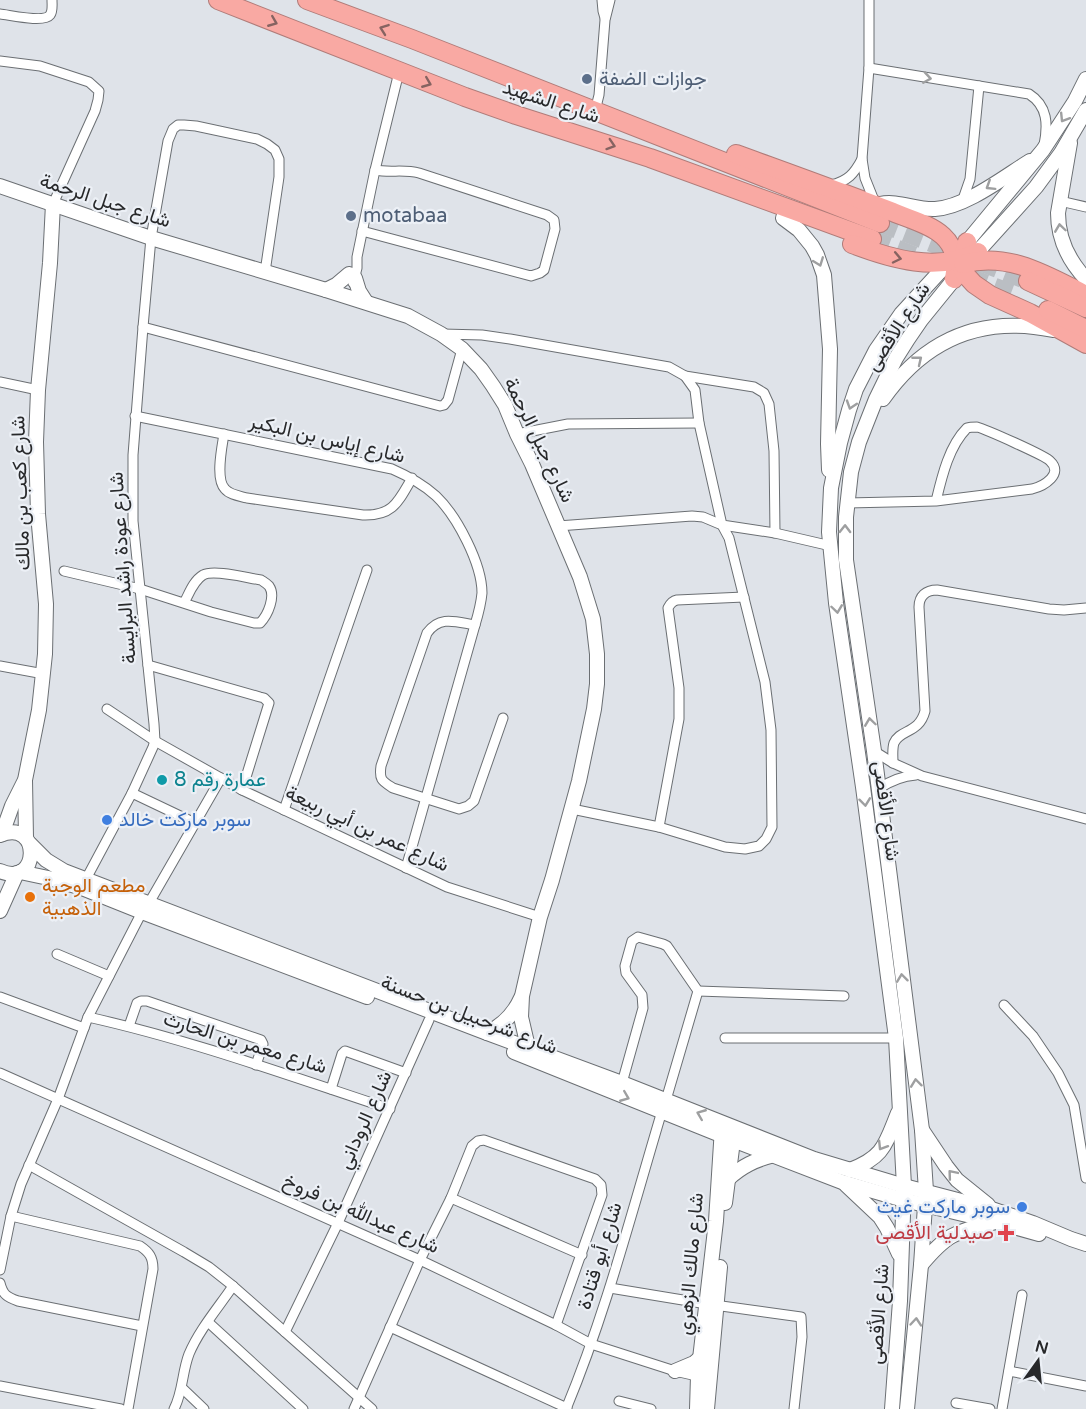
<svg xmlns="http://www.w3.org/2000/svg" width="1086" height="1409" font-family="'Varela Round',Vazirmatn,sans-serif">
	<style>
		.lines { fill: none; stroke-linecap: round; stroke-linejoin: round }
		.highway-tunnel { stroke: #babec3; stroke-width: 18; stroke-dasharray: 18 9; stroke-linecap: butt }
		.street-casing { stroke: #6b6f73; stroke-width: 11 }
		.secondary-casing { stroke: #6b6f73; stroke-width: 16 }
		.highway-casing { stroke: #b07c79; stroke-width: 20 }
		.street { stroke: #fff; stroke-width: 9 }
		.secondary { stroke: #fff; stroke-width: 14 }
		.highway { stroke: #f9a9a3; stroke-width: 18 }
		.oneway { stroke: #866361 }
		.oneway2 { stroke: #9e9fa0 }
		.service-dot { fill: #5c6f8a; stroke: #ecf0f6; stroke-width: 2 }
		.culture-dot { fill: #0f9aa8; stroke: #ecf0f6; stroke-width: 2 }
		.shop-dot { fill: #3f7fe0; stroke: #ecf0f6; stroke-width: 2 }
		.food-dot { fill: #e8710a; stroke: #ecf0f6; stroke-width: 2 }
		.health-dot { fill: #e0444e; stroke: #ecf0f6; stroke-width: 2 }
		.labels { text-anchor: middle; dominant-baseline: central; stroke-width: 4.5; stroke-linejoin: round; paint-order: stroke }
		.service-label { font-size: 20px; fill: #4e5e75; stroke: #ecf0f6; text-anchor: start }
		.street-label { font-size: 20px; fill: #28292b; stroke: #ecf0f6 }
		.culture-label { font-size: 20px; fill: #0d838f; stroke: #ecf0f6; text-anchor: start }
		.shop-label { font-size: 20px; fill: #366cbe; stroke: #ecf0f6; text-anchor: start }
		.food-label { font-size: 20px; fill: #c56008; stroke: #ecf0f6; text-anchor: start }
		.health-label { font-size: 20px; fill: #be3a42; stroke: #ecf0f6; text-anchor: end }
	</style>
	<rect width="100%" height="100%" fill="#dfe3e9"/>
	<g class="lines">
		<g class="highway-tunnel">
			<path d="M880,223L1028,281"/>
			<path d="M872,239L921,258"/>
			<path d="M969,277L1019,296"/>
		</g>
		<defs>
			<g id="street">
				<path d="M602,0L603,11L605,18"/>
				<path d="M869,0V68L862,159L865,178L875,203"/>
				<path d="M0,14C10,15 44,23 50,15C53,11 52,5 52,0"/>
				<path d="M0,61L40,66L89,82L99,91L98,100L95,111L53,204"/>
				<path d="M869,68L1029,94C1048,106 1048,125 1044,145"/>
				<path d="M595,111L599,95L605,20L610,0"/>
				<path d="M831,185C848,181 854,174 862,159"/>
				<path d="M1060,201L1086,207"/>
				<path d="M962,202L970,179L979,86"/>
				<path d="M362,231L531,276L540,273L544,270L555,229L554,220L547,215L419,173C404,169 390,173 375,170"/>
				<path d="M353,283L357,268V257L375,170L399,72"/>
				<path d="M143,327L440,406L444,405L448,400L462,349"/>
				<path d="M442,334L482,335L510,339L669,367L685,376L695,390L699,423L722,525L775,533L831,546"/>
				<path d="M685,376L754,387L764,393L769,404L774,451L775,533"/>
				<path d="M0,382L38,390"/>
				<path d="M135,416L392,469C408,476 424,485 436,496C457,516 482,564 482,593C481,604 478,615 475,625L406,868"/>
				<path d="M224,434C222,447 215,479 225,489C230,495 240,496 247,498L363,515C393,516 398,502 412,478"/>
				<path d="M517,434L568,424L699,423"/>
				<path d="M847,503L936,501L1032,489C1044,486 1064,474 1050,461C1046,456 985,429 977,427C974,427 970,427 967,428C949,446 942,476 936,501"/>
				<path d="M558,526L692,516L703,517L722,525L729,538L765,682L771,730L772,827L766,839L759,846L745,849L725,847L659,827L572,809"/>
				<path d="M64,571L140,589L211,612L254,623H260C268,615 276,596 269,586C266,583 264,582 261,580C247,578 214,569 203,575C193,581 189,594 184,603"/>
				<path d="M475,625C456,622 440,615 427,633L381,766C379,780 382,781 393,788L459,809L468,806L474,801L503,718"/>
				<path d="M148,665L260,697L264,698L269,703L242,790"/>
				<path d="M0,666L44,674"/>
				<path d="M107,709L155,741L242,790L447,887L540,917"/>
				<path d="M874,751L893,763L922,776L1086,819"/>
				<path d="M893,763C893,757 892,749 894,743C900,729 919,734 925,711L919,607C919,596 926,590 937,590L1049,609L1064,610L1086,608"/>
				<path d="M878,789C890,781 902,776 916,775"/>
				<path d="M132,793L195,823"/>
				<path d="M284,810L367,570"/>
				<path d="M659,827L679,719V688L668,608C670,604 672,601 677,600L744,597"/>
				<path d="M86,879L132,793L153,747L155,741L154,724L133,521V455L143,327L151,238L168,141L173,129L178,125H184L196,126L257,139L267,144L275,150L279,159V177L265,272"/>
				<path d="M149,903L221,778"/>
				<path d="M57,954L109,976"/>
				<path d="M698,991L844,996"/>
				<path d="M0,997L84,1028"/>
				<path d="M1004,1005L1033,1036L1058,1073L1074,1105L1086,1178"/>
				<path d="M88,1017C191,1040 290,1076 390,1109"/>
				<path d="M129,1026L137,1003L141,1001H147L261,1040L263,1044L256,1065"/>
				<path d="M725,1038H896"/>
				<path d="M0,1073L420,1260L556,1325L591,1344L675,1371L701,1377"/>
				<path d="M622,1083L643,1008L642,995L626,973L625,966L632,941L638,937L663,944L667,946L698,991L666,1100"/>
				<path d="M331,1089L342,1054L345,1051L406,1073"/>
				<path d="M29,1165L184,1252L209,1267L233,1286L372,1409"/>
				<path d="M451,1198L582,1255"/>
				<path d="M11,1216L140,1246C149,1252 153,1257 153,1269L128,1409"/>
				<path d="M0,1270L11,1216L21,1184L58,1099L88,1017L142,912"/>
				<path d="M0,1283C3,1295 7,1297 18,1301L142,1326"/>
				<path d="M610,1288L707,1304L801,1317L802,1337L794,1409"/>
				<path d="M208,1322L303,1409"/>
				<path d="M390,1327L567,1408"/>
				<path d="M285,1332L338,1223L429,1020"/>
				<path d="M1009,1371L1086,1386"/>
				<path d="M0,1386L121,1409"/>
				<path d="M182,1388L204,1409"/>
				<path d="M619,1401L651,1409"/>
				<path d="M956,1403L990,1409"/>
				<path d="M174,1409C183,1392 182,1372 189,1354C199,1330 218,1308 233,1286"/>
				<path d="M354,1409L420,1260L451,1198L472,1146L478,1141L484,1140L595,1179L601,1185L602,1195L556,1325"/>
				<path d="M566,1409C606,1313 632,1211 662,1111"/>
				<path d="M1002,1409L1022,1295"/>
			</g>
			<g id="secondary">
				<path d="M1070,143L1058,213C1058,239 1068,260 1086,279"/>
				<path d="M0,186L151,238L326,290L408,316L441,334L462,349L481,369L493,386L505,405L517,434L532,464L580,577L593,619L597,654V684L594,709L579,781L552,880L540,917L522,996L521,1017L528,1047"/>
				<path d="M880,204C898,200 916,210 935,209C966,207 1004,177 1030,161"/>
				<path d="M783,218L799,230L812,246L817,255L824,275L830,349L828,444L829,470"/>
				<path d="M972,258L1036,187L1061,153L1086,110"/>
				<path d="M355,278L359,291L366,302"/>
				<path d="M326,290L336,285L349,274"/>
				<path d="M883,399C925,339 981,315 1053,330"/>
				<path d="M2,834L12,806L24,782"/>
				<path d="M0,835C42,818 40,889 0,871"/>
				<path d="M26,838L25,780L39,710L45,654L46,604L38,514L36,442L38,390L50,263L53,204"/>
				<path d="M30,844L46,860L64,871L487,1033L622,1083L814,1159L904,1186L992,1209L1033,1223L1071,1239L1086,1244"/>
				<path d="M20,872L53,879L82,888L142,912L367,997"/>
				<path d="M0,911L17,873"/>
				<path d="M487,1033C503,1025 514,1014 521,998"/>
				<path d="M514,1052L733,1140L842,1182L904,1200L996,1222L1039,1234"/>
				<path d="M922,1130L946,1166L957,1180L988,1205"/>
				<path d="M850,1170C884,1157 885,1145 898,1113"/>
				<path d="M728,1179C742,1166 755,1160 774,1155"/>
				<path d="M846,1185L880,1217L887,1228L899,1254"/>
				<path d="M725,1203L734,1133"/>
				<path d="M921,1265C946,1235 954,1232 992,1223"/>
				<path d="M675,1371L694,1363L701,1357"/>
				<path d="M697,1409L698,1376L716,1221L722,1128"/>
				<path d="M707,1409L720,1267"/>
				<path d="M892,1409L900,1301L904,1186L896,1038L863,787L836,603L829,532L831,488L840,443L849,410L856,389L876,350L901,314L967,242L1043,150L1075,101L1086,79"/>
				<path d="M907,1409L921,1265L926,1191L922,1130L874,751L846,560V517L851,472L859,442L876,399L896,358L908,339L921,320L960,272"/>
			</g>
			<g id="highway">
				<path d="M218,0L465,97L516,115L650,158L872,239"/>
				<path d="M307,0L412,39L880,223"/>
				<path d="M736,154C788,173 841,192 893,212C909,219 930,224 943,236C956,248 957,263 954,279"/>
				<path d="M967,242L961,264L964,273L974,284L990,295L1030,313L1086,344"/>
				<path d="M852,244C891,259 938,273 978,252"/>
				<path d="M963,264C1008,251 1048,276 1086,295"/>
				<path d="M1028,281L1086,308"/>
				<path d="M1048,310L1086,329"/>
			</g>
		</defs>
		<use href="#street" class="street-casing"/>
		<use href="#secondary" class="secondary-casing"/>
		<use href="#highway" class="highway-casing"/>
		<use href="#street" class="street"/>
		<use href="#secondary" class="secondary"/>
		<use href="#highway" class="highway"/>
	</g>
	<defs><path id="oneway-chevron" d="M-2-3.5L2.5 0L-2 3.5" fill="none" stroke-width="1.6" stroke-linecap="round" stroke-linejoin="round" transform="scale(1.5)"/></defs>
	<g class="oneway">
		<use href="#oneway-chevron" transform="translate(273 22) rotate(22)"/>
		<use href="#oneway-chevron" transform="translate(384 29) rotate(-160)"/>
		<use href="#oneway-chevron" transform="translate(427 83) rotate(22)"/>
		<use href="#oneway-chevron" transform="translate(611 145) rotate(18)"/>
		<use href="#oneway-chevron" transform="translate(897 258) rotate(12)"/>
	</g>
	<g class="oneway2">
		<use href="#oneway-chevron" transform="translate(927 78) rotate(9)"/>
		<use href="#oneway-chevron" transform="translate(1064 118) rotate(122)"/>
		<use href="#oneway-chevron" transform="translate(990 186) rotate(148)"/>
		<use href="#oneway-chevron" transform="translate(1060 228) rotate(-98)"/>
		<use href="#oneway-chevron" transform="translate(819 262) rotate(69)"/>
		<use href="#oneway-chevron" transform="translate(918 360) rotate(-39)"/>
		<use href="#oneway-chevron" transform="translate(851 405) rotate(108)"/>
		<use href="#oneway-chevron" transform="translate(845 529) rotate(-89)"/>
		<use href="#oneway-chevron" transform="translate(837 609) rotate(82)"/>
		<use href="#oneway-chevron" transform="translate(870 722) rotate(-98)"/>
		<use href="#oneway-chevron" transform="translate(865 802) rotate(83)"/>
		<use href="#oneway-chevron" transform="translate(902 978) rotate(-97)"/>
		<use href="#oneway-chevron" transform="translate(916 1083) rotate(-97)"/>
		<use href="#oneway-chevron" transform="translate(625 1097) rotate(22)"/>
		<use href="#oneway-chevron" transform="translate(701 1114) rotate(-158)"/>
		<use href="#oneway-chevron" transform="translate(882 1146) rotate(122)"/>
		<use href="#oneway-chevron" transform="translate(952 1174) rotate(-130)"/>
		<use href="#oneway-chevron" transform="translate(916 1322) rotate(-85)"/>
	</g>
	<g class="service-dot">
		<circle cx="587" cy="79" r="6"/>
		<circle cx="351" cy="216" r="6"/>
	</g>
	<circle class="culture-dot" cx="162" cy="780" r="6"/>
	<g class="shop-dot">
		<circle cx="107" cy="820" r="6"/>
		<circle cx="1022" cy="1207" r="6"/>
	</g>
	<circle class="food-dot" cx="30" cy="897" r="6"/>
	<path class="health-dot" d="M1003 1224h6v6h6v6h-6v6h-6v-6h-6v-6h6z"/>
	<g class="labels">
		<g class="service-label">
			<text x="599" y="79">جوازات الضفة</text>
			<text x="363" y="216">motabaa</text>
		</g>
		<g class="street-label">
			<text transform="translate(551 102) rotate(18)">شارع الشهيد</text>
			<text transform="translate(105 201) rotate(18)">شارع جبل الرحمة</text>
			<text transform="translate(898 327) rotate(-57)">شارع الأقصى</text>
			<text transform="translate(327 439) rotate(13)">شارع إياس بن البكير</text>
			<text transform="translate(539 440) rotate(64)">شارع جبل الرحمة</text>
			<text transform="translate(21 493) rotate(-92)">شارع كعب بن مالك</text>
			<text transform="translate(123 568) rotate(-94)">شارع عودة راشد البرايسة</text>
			<text transform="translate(886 811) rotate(82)">شارع الأقصى</text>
			<text transform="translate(367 829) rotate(25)">شارع عمر بن أبي ربيعة</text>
			<text transform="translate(469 1015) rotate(21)">شارع شرحبيل بن حسنة</text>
			<text transform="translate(245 1043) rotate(17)">شارع معمر بن الحارث</text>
			<text transform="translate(365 1120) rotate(-66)">شارع الروداني</text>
			<text transform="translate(361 1214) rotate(24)">شارع عبدالله بن فروخ</text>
			<text transform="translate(600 1256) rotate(-73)">شارع أبو قتادة</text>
			<text transform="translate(691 1264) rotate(-85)">شارع مالك الزهري</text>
			<text transform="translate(879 1314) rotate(-86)">شارع الأقصى</text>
		</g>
		<g class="culture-label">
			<text x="174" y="780">عمارة رقم 8</text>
		</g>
		<g class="shop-label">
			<text x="119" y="820">سوبر ماركت خالد</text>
			<text x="1010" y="1207" text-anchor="end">سوبر ماركت غيث</text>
		</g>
		<g class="food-label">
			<text x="42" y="886">مطعم الوجبة<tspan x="42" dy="23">الذهبية</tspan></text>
		</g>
		<g class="health-label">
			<text x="994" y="1233">صيدلية الأقصى</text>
		</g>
	</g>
	<g transform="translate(1038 1361) rotate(15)" stroke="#ecf0f6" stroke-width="4.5" paint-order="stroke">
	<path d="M0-4.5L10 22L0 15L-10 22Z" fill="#28292b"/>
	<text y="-9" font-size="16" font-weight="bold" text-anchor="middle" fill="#28292b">N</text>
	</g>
</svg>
